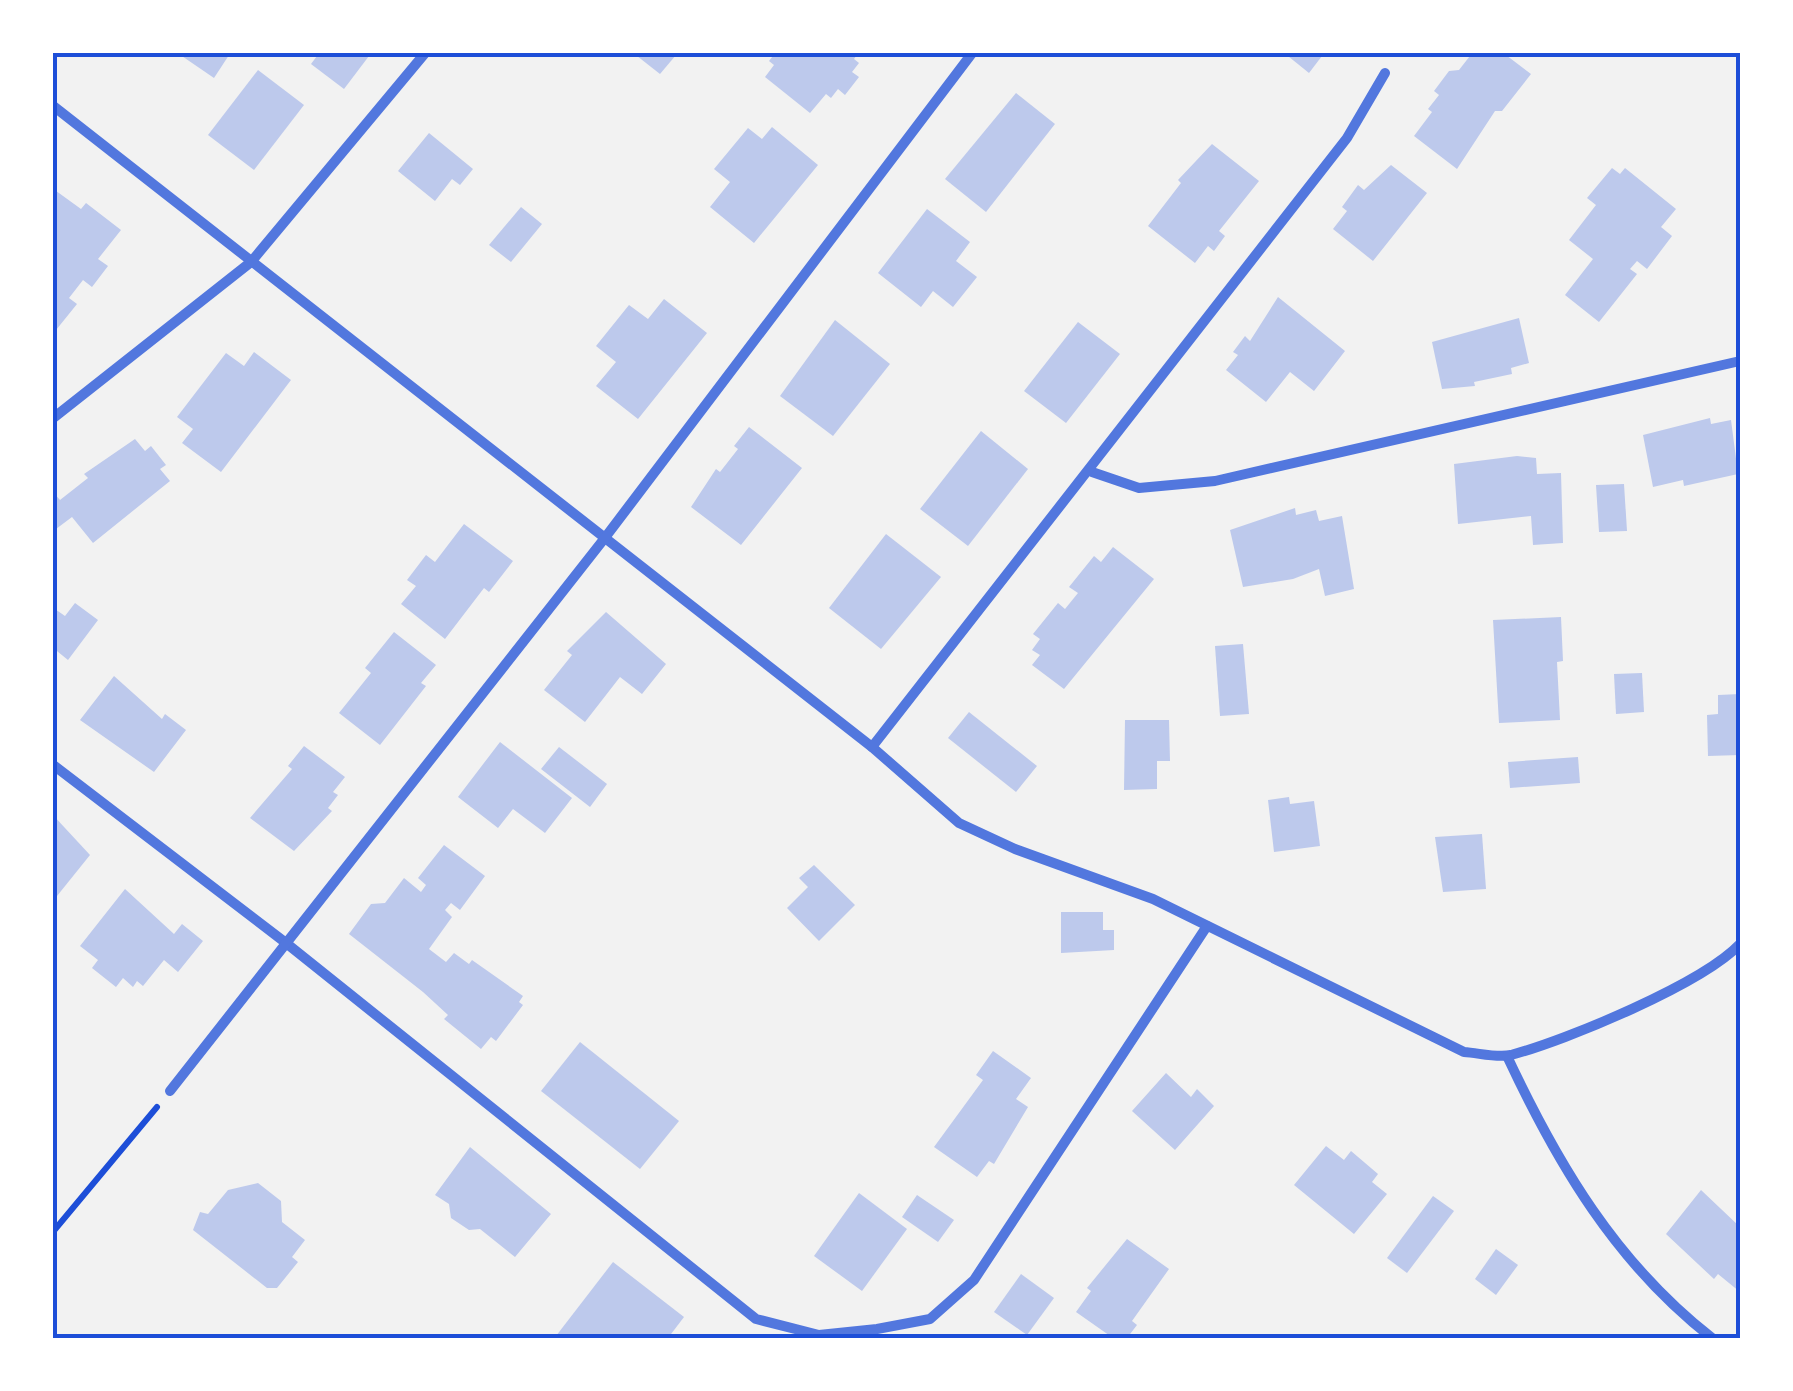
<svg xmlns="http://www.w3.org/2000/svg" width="1793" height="1391" font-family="Karla,sans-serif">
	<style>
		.building { fill: #bdc9ec }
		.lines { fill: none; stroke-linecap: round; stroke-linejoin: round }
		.path { stroke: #1d4ed8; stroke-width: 6 }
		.minor { stroke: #5277de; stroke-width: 10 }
		.neatline { fill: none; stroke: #1d4ed8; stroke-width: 4 }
	</style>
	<rect width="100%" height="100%" fill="#f2f2f2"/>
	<g class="building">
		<path d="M176,52H231L214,78Z"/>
		<path d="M320,52H372L344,89L311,64Z"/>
		<path d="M632,52H673L676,55L660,74Z"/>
		<path d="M776,52H859L854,59L859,63L852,72L859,77L845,95L838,89L831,98L826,94L810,113L765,77L774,65L769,61Z"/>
		<path d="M1283,52H1325L1309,73Z"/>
		<path d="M1473,52H1502L1531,74L1502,111H1495L1457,169L1414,136L1432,112L1428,109L1439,95L1434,91L1449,71L1459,70Z"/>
		<path d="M258,70L304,105L254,170L208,135Z"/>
		<path d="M1016,93L1055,124L986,212L945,179Z"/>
		<path d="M772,127L818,165L754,243L710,207L730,182L714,169L748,128L762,139Z"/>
		<path d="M429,133L473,169L460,185L452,179L435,201L398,171Z"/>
		<path d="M1212,144L1259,181L1219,231L1225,236L1214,251L1208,246L1195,263L1148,226L1181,183L1178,180Z"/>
		<path d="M1391,165L1427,193L1373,261L1333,229L1347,211L1342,207L1358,185L1364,190Z"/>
		<path d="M1612,168L1620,174L1625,168L1676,209L1661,227L1672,236L1647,269L1637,261L1630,269L1637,274L1599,322L1565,295L1593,259L1569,240L1596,205L1587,198Z"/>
		<path d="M52,188L81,209L86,203L121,230L98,259L108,266L92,287L83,280L69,298L77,304L52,335Z"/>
		<path d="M521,207L542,224L511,262L489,245Z"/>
		<path d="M927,209L970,242L956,261L977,277L953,307L933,291L921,307L878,273Z"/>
		<path d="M1278,297L1345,351L1314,391L1290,372L1266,402L1226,370L1238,355L1233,352L1245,336L1250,341Z"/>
		<path d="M664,299L707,333L638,419L596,386L616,362L596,346L629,305L648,319Z"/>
		<path d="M1519,318L1529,363L1511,368L1512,374L1474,382L1475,386L1442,389L1432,342Z"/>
		<path d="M835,320L890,364L833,436L780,396Z"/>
		<path d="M1078,322L1120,354L1066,423L1024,391Z"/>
		<path d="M254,352L291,380L221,472L182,443L193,429L177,417L226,353L244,366Z"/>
		<path d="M1710,418L1711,424L1731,420L1738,474L1684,486L1683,480L1653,487L1643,435Z"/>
		<path d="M749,427L802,468L741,545L691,507L716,469L720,472L738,449L734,446Z"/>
		<path d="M981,431L1028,469L968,546L920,509Z"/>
		<path d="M135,439L145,451L151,446L166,465L160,469L170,481L93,543L72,517L52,532V491L60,500L88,478L84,474Z"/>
		<path d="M1517,456L1536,458L1537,474L1561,473L1563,543L1533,545L1531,516L1458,524L1454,464Z"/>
		<path d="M1624,484L1627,531L1599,532L1596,485Z"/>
		<path d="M1295,508L1296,515L1316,510L1319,521L1342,516L1354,589L1325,596L1319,569L1293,579L1243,587L1230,530Z"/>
		<path d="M464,524L513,561L489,592L484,588L445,639L401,604L416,586L407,580L426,555L435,562Z"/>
		<path d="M886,534L941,577L881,649L829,608Z"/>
		<path d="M1113,547L1154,579L1064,689L1032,665L1040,655L1032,650L1040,639L1033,634L1058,603L1065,609L1078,593L1069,587L1094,556L1101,562Z"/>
		<path d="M75,603L98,620L68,660L52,647V607L65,616Z"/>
		<path d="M606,612L666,664L642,694L620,677L585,722L544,690L572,655L567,651Z"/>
		<path d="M1561,617L1563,661L1557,662L1560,720L1499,723L1493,620Z"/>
		<path d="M394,632L436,665L421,683L426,686L380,745L339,713L371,673L365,668Z"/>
		<path d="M1243,644L1249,714L1220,716L1215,646Z"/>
		<path d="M1642,673L1644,712L1616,714L1614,674Z"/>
		<path d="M114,676L162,719L165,714L186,730L154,772L80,720Z"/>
		<path d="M1740,694V755L1708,756L1707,715L1718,714V695Z"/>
		<path d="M969,712L1037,766L1016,792L948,738Z"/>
		<path d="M1125,720H1169L1170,761H1157V789L1124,790Z"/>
		<path d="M500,742L572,798L545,833L513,809L498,828L458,797Z"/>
		<path d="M304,746L345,777L333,792L338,795L328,808L332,811L294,851L250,818L292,769L288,766Z"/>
		<path d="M559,747L607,784L590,807L541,769Z"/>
		<path d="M1578,757L1580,783L1510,788L1508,762Z"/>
		<path d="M1289,797L1290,804L1314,801L1320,846L1274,852L1268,800Z"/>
		<path d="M52,814L90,855L57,896L52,893Z"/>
		<path d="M1482,834L1486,889L1443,892L1435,837Z"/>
		<path d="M444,845L485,876L460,910L451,903L445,910L452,917L429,949L446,962L454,953L469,964L472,960L523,996L519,1002L523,1005L496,1041L491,1037L481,1049L444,1019L448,1015L423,992L349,934L371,904L385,903L404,878L421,892L426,885L418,878Z"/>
		<path d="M814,865L855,905L819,941L787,908L808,887L799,878Z"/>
		<path d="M125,889L174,934L182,924L203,941L178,972L164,960L143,986L137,981L133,987L123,978L116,987L92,968L98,960L80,946Z"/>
		<path d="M1061,912H1103V930H1114V950L1061,953Z"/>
		<path d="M580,1042L679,1121L640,1169L541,1091Z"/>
		<path d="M993,1051L1031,1078L1016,1099L1028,1107L994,1164L989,1161L977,1177L934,1147L983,1080L976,1075Z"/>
		<path d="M1166,1073L1191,1097L1197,1089L1214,1106L1175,1150L1132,1111Z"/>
		<path d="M1326,1146L1344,1160L1351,1151L1378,1174L1372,1182L1387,1194L1354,1234L1294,1185Z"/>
		<path d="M470,1147L551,1214L515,1257L480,1229L469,1230L451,1218L449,1204L435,1195Z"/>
		<path d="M258,1183L281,1201L282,1222L305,1240L292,1257L298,1262L277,1288H267L193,1230L200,1212L208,1214L228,1190Z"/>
		<path d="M1701,1190L1740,1227V1292L1718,1274L1714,1279L1666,1234Z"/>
		<path d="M859,1193L907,1229L862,1291L814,1256Z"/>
		<path d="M917,1195L954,1220L938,1242L902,1217Z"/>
		<path d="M1433,1196L1454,1211L1407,1273L1387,1258Z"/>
		<path d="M1127,1239L1169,1269L1132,1321L1137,1325L1127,1338H1113L1076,1312L1091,1291L1087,1288Z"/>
		<path d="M1496,1249L1518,1265L1496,1295L1475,1279Z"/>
		<path d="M613,1262L684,1317L668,1338L556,1336Z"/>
		<path d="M1021,1274L1054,1298L1027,1335L994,1312Z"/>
	</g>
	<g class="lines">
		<path class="path" d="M52,1233L157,1107"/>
		<g class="minor">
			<path d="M52,105L872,747L959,823L1015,849L1153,899L1464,1052C1479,1053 1497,1058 1511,1055C1567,1040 1702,984 1740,944"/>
			<path d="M52,419L251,262L426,52"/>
			<path d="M1092,472L1139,488L1215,481L1740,361"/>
			<path d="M872,747L1347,138L1385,73"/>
			<path d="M52,764L286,943L756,1319L819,1335L877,1329L930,1319L974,1280L1207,926"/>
			<path d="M1507,1056C1558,1165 1616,1263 1712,1338"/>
			<path d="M170,1091L604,539L973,52"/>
		</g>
	</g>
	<rect width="1793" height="1391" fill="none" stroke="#ffffff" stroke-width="110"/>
	<rect x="55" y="55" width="1683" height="1281" class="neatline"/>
</svg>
